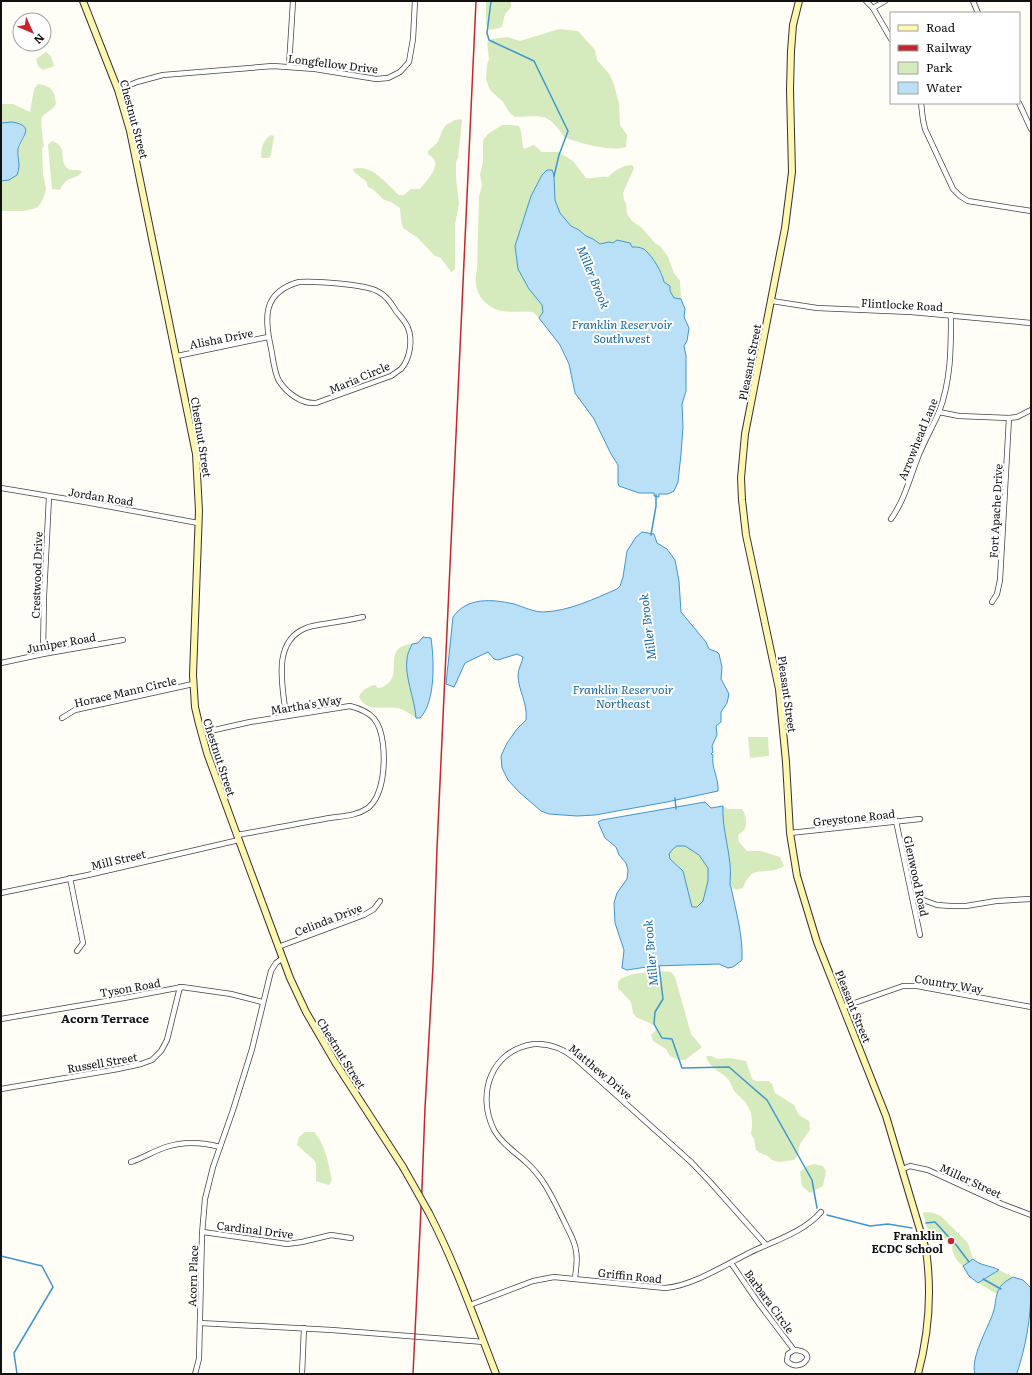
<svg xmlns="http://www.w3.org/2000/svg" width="1032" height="1375" font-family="Literata,serif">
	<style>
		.green { fill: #d5ebbd }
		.water { fill: #b9e0f7; stroke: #3f96cf; fill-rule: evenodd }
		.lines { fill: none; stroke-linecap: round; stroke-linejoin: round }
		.stream { stroke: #3f96cf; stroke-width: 1.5 }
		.street-casing { stroke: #444; stroke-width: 6 }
		.secondary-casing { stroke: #333; stroke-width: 8 }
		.street { stroke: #fff; stroke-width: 4.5 }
		.secondary { stroke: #fff6b0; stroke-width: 6 }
		.rail { stroke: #c4262e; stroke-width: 1.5 }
		.secondary-bridge-casing { stroke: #333; stroke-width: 8; stroke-linecap: butt }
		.secondary-bridge { stroke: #fff6b0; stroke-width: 6 }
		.poi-dot { fill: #c4262e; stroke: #fff; stroke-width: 1.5 }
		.labels { text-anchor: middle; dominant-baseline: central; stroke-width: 4; stroke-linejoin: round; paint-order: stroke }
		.street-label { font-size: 11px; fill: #111; stroke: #fff }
		.poi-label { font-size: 11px; font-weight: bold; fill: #111; stroke: #fff; text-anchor: end }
		.water-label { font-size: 12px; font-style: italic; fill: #1768a6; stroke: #fff }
		.neighbourhood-label { font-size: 12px; font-weight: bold; fill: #111; stroke: #fff }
	</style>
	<rect width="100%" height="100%" fill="#fffdf5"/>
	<g class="green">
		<path d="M486,1H511V7L505,14L502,26L500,28L489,30L486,24Z"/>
		<path d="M559,29L578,31L595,50L597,60L610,75L614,85L619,104L620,125L627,135L626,147C610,152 581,143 565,138C547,112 545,116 515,117L509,112L503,102L490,90L486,80L487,65L489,59L487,43L491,39L508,37L520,41Z"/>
		<path d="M46,52L51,56L54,66L43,70L38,66L36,59Z"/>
		<path d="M38,84C52,86 55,91 56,104C52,111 46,112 42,117C40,120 43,140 44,146L42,149L43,174L46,189L43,199L38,207L33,209L22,211H1V181L9,180L19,166L18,150L25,136L12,122L1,123V104H13L30,112L34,89Z"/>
		<path d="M461,119L462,121L458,158L456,162V177L459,204L455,224V269L453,271L451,272L441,258L435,256L418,238L403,228L401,220L400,208L391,202L384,200L374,190L368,187L366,181L354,172L353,169C371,163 387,184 399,195H404L411,189H420C425,183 438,169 435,161C434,158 430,156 428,154V151L438,142L442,131L446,125L455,120Z"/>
		<path d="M502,125H511L519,126C523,135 521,143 524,149L534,145L542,152H559L573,161L586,178C593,179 600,176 608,177C615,171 622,165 632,165L634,168L623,193L624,200L626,203L627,214L632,221L642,228L655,243L661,247L668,257L674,273L680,281L681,299L674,298L670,291V286L664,282L662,273L640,248L632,247L630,243L617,241L613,243L609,242L600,244L593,239L586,236L579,230L571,226L560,213L555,200L554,176L551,170H547L542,175L531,196L515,246L537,300L542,305L543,312L539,318L533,312C521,310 506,314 495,309C478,301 473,286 477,269L479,197L482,185L480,175L483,162V140L488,134Z"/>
		<path d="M271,135L274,136L271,155L269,158H262L261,157C261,148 263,140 271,135Z"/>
		<path d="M52,141C69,147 58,159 67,168C71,172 78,168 82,172C75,181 67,174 60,190L52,189L48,145Z"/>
		<path d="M412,644C410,649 407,654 407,659C404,675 415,700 416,718C411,715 403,708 396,708C383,706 367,713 359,697C361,691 368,686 375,685L378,688C382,688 383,687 386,685C404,673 381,647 412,644Z"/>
		<path d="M748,737H768L769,756L750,758Z"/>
		<path d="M723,806L728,809H742C745,813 748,823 745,828C744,831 740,833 738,835L739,842L747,851H761L780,857L784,866C764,878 753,861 743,888L736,890L730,886C730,879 731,871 730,864C728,845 722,826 723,806Z"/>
		<path d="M677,846H685L700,855L708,868V881L703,901L697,907H692L683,871L670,859L669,854Z"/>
		<path d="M658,971L671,972L675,977L691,1034L702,1047L685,1060H679L670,1056L666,1049L653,1041L651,1035L656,1030L654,1025L636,1017L633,1013L631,1002L618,988V981C629,972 645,973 658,971Z"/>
		<path d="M706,1056H711L718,1059L730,1058L746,1061L752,1079L756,1081H769L772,1084L775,1093L794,1105L799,1115L809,1121L810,1130L800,1144L797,1156L794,1160L779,1162L772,1160L766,1155L760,1153L756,1150L754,1139L751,1134C753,1122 753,1111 744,1101C741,1098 738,1095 735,1092C732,1088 731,1082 727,1078C719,1070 710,1069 706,1056Z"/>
		<path d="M305,1132H314C326,1145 328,1163 332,1180L329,1185L316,1181V1164L315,1161L297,1145L299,1137Z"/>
		<path d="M814,1164L823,1166L826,1171L823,1186L810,1193L802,1186L800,1172L807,1166Z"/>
		<path d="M924,1212L934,1213L941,1216L968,1243L973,1259L963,1266C956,1261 952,1253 952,1245L947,1239L934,1243L931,1241L923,1214Z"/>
		<path d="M999,1270L1013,1277L999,1288L997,1294L978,1283Z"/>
	</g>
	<g class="water">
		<path d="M12,122C36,126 22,136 18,149C17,154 19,160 19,165C19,169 18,172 17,175L9,180L1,181V123Z"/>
		<path d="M547,170H552L554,175L555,200L560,213L571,226L579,230L586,236L593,239L600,244L609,242L613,243L617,240L630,243L632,247C637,247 641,247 645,250C653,257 662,272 664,282L670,286V291L674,298L681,299L685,309L684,317L689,328L687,341L684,346L686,356V391L682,404L683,427L681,454L678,482L674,491L668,494H659V497L654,496V493H639L619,486L618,483V465L611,454L594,419L575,393L569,364L560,345L539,318L543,312L542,305L529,289L518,269L515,246L531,196L542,175Z"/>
		<path d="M642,532L654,534L657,543L667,549L675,560L679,581L681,612L706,642L709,649L717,652L719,654L722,667L721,679L729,694L727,703L721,712V722L716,726L717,735L712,746L713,752L711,754L713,755C711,768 719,778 718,791L667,802L595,815L577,816L549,814L541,811L519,792L508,780L502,768L501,756L507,743L517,729L526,720C528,703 518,690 518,675C518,669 522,663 523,657L517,654L498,660L494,659L488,652L465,663L455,685L454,687L446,684L453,617C467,597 492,599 514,604C524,607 533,612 544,612C569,611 594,599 617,589L620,586L623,577L627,551L636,537Z"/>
		<path d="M423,637L431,638C434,659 436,702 420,718H416C415,700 404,675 407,659C407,654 410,649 412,644L418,643Z"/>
		<path d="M705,802L711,808L723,806C722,826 728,844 730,864C731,871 730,879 730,886L731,887C736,912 743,935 742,960L733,967L728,968L719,964L653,966L627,970L622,968L624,950L615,923L614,903L617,893L627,879L628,870L626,863L619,855L616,847L605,838L598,822L602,820ZM677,846H685L699,855L708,868V881L703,901L697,907H692L683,871L670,859L669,854L673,849Z"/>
		<path d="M973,1259C980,1266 990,1265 999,1270L978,1283L969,1276L963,1266Z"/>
		<path d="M1013,1277L1023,1280L1031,1288C1031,1317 1026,1346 1017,1373L1016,1374H975C970,1358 988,1328 993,1313C996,1305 995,1296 999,1289C1002,1283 1008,1280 1013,1277Z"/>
	</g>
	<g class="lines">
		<g class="stream">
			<path d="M491,1L487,33L489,40L534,61L568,131L559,155L554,176"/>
			<path d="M651,535L656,506V495"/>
			<path d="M675,798L676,809"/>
			<path d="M659,966L663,999L655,1012L654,1024L662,1038L672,1039L682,1068L729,1067L767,1100L812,1180L817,1208"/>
			<path d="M827,1215L870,1226L888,1224L912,1228"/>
			<path d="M926,1223L935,1222L957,1246L969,1262"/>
			<path d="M1,1256L42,1266L53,1287L14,1353L17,1374"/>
			<path d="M983,1279L1001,1289"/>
		</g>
		<defs>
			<g id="street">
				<path d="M866,1L873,8L891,39"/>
				<path d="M973,1L978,13"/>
				<path d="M873,8L885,1"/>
				<path d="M289,66L293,1"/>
				<path d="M118,90L137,82L163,75L273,66L315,69L376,79L388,78L400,72L409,62L413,39L415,1"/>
				<path d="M921,103L923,120L925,129L953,189L960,196L968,201L1031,211"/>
				<path d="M1019,103L1031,129"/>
				<path d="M299,282C315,281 363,284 377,291C386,295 391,303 396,311C400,316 406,322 408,328C413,340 410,359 401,369C398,371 394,374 391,376L316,403C301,404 287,393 279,381C274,372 273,358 271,348C264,317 263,292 299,282Z"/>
				<path d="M772,301L817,308L911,312L1031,323"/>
				<path d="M177,356L268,337"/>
				<path d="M939,412L959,416L1009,418L1017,417L1031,410"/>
				<path d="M1,488L85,502L198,523"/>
				<path d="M891,519C904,501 910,478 918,457C924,442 932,428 939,412C951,381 951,348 951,315"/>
				<path d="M992,602L997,594L1000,580L1009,418"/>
				<path d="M43,654L44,596L49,497"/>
				<path d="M1,663L43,654L123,640"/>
				<path d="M286,716C283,687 271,642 306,628C311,626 318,625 324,624C337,622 350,620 363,617"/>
				<path d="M62,718L75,710L193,684"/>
				<path d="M201,733L250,722L350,706C373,712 380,721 383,744C385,763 384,795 368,808C355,817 339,816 324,819C295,824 266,830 237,835"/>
				<path d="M896,821L920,935"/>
				<path d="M790,833L920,819"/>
				<path d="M70,878L83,943L77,951"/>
				<path d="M1,893L88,875L239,840"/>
				<path d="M912,896L937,905L951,906H966L996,901L1031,899"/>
				<path d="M278,947L364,915L374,909L380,901"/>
				<path d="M843,1007L903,986H917L1031,1007"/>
				<path d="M1,1019L124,998L182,987L231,994L262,1002"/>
				<path d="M1,1089L118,1069L141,1064L152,1060L161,1051L167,1040L180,987"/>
				<path d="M131,1162C143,1158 154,1151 166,1147C184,1141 202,1142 220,1147"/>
				<path d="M903,1169L910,1166L928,1170L1002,1204L1031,1215"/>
				<path d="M203,1232L287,1244L302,1242L331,1235L351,1238"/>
				<path d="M731,1263L760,1305L794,1350C821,1351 800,1375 787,1361L788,1354L794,1350"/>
				<path d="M575,1278C576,1269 578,1260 576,1251C575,1241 569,1232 565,1223C554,1201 545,1179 526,1162C515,1152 502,1144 494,1130C476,1094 491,1050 534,1044C550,1043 564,1049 576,1059L691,1162L711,1183L766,1245"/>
				<path d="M470,1305L533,1281L554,1277L665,1288C692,1286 725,1265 749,1253C773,1241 803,1233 821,1212"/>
				<path d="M200,1323L332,1330L484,1342"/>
				<path d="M195,1374L199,1359L202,1234L205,1199L213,1167L233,1110L252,1049L271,971L276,963L283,958"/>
				<path d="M302,1374L304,1328"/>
			</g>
			<g id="secondary">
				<path d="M83,1L118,90L130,131L196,454L199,511L193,675L195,707L199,724L207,753L237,835L290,978L306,1012L335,1062L403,1167"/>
				<path d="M799,1L793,25L791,51L790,90L792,172L785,228L745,434L741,478L742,500L746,535L779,689L786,762L790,833L797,876L817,942L886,1116L926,1250C932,1292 929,1333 918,1374"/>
				<path d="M429,1213C456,1265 475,1320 496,1374"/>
			</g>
		</defs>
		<use href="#street" class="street-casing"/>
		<use href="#secondary" class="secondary-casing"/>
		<use href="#street" class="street"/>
		<use href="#secondary" class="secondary"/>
		<path class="rail" d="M413,1374L422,1188L425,1108L433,966L437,848L476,1"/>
		<defs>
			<path id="secondary-bridge" d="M403,1167L429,1213"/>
		</defs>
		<use href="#secondary-bridge" class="secondary-bridge-casing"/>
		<use href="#secondary-bridge" class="secondary-bridge"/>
	</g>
	<circle class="poi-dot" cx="951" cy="1241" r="4"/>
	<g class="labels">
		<g class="street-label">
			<text transform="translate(333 63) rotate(7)">Longfellow Drive</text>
			<text transform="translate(135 119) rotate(75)">Chestnut Street</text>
			<text transform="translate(902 304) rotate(3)">Flintlocke Road</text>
			<text transform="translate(221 338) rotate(-11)">Alisha Drive</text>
			<text transform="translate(749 362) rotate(-79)">Pleasant Street</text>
			<text transform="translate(359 377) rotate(-23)">Maria Circle</text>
			<text transform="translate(202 437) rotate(81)">Chestnut Street</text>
			<text transform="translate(917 439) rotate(-68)">Arrowhead Lane</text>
			<text transform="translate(101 496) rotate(9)">Jordan Road</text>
			<text transform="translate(995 511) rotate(-87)">Fort Apache Drive</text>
			<text transform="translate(36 575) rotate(-88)">Crestwood Drive</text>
			<text transform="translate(61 642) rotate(-10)">Juniper Road</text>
			<text transform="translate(125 691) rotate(-13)">Horace Mann Circle</text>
			<text transform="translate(788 694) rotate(82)">Pleasant Street</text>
			<text transform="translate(306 704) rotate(-9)">Martha's Way</text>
			<text transform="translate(220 757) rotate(72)">Chestnut Street</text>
			<text transform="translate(854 817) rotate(-6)">Greystone Road</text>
			<text transform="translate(118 859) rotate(-13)">Mill Street</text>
			<text transform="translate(917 876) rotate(78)">Glenwood Road</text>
			<text transform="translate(328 919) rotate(-21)">Celinda Drive</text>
			<text transform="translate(949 983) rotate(9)">Country Way</text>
			<text transform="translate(130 987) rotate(-10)">Tyson Road</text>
			<text transform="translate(854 1006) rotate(68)">Pleasant Street</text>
			<text transform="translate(342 1053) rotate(58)">Chestnut Street</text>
			<text transform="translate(102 1062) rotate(-10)">Russell Street</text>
			<text transform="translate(601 1071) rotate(40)">Matthew Drive</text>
			<text transform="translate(971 1180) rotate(25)">Miller Street</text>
			<text transform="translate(255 1229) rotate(7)">Cardinal Drive</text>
			<text transform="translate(630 1275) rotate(6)">Griffin Road</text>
			<text transform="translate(192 1276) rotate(-88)">Acorn Place</text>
			<text transform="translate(770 1301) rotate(54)">Barbara Circle</text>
		</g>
		<g class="poi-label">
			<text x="943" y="1235">Franklin<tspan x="943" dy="13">ECDC School</tspan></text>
		</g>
		<g class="water-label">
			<text transform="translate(594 277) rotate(68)">Miller Brook</text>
			<text x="622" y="324">Franklin Reservoir<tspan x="622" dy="14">Southwest</tspan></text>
			<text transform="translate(647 627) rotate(-97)">Miller Brook</text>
			<text x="623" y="689">Franklin Reservoir<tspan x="623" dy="14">Northeast</tspan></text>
			<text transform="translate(650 953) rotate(-95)">Miller Brook</text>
		</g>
		<g class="neighbourhood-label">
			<text x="105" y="1018">Acorn Terrace</text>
		</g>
	</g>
	<rect width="1032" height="1375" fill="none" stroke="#111111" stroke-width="4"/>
	<rect x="890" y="12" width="130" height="92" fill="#ffffff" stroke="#a0a0a0"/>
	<rect x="898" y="25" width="20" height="6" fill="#fff6b0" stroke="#a0a0a0"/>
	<text x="926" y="32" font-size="12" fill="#111111">Road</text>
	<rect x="898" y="45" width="20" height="6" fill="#c4262e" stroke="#a0a0a0"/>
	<text x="926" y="52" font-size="12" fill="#111111">Railway</text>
	<rect x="898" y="62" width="20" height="12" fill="#d5ebbd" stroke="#a0a0a0"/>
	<text x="926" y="72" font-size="12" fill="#111111">Park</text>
	<rect x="898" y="82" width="20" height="12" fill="#b9e0f7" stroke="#a0a0a0"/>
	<text x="926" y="92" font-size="12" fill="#111111">Water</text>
	<g transform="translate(32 32) rotate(134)"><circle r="19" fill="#ffffff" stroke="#a0a0a0"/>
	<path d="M0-3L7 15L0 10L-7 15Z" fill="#c4262e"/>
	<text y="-6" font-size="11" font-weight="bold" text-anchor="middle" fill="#111111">N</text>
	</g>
</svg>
